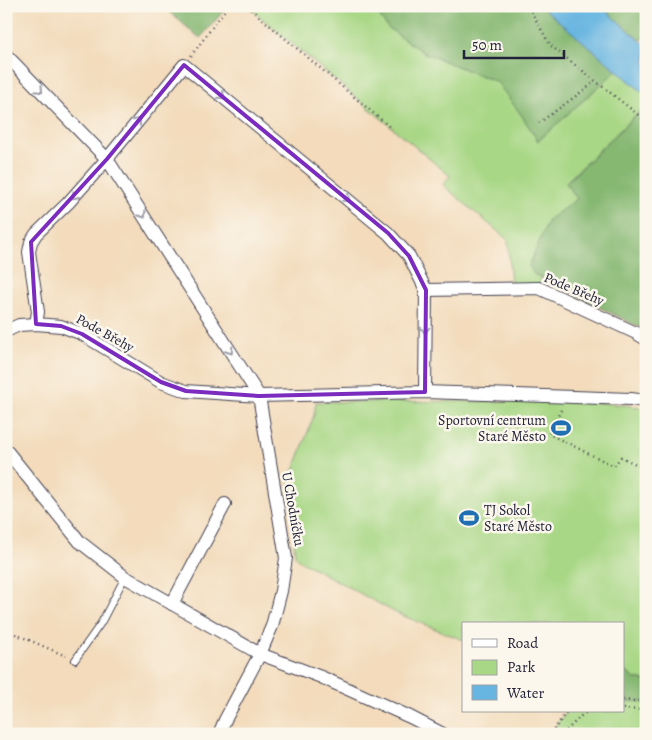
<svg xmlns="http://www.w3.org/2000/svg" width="652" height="740" font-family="Alegreya,serif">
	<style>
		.green { fill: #a8d785; stroke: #657c60 }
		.forest { fill: #86b872; stroke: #546d56 }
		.water { fill: #67b5e1; stroke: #446c8e }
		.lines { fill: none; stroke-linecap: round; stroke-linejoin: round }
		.lane-casing { stroke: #413e4e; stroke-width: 8 }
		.street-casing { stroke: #413e4e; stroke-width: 14 }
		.path { stroke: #413e4e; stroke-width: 2.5; stroke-dasharray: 1 4; stroke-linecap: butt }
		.lane { stroke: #fff; stroke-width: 6 }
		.street { stroke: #fff; stroke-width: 12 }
		.oneway { stroke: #9c9ca7 }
		.marked { fill: none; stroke: #7b2cbf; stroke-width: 4; stroke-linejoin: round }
		.labels { text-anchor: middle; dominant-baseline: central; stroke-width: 5; stroke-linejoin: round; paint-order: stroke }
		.street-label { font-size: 14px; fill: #22223b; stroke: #fbf7ec }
		.poi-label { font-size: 14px; fill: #22223b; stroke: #fbf7ec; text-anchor: end }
	</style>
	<rect width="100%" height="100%" fill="#fbf7ec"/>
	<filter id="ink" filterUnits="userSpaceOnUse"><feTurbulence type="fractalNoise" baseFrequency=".02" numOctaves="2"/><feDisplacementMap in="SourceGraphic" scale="10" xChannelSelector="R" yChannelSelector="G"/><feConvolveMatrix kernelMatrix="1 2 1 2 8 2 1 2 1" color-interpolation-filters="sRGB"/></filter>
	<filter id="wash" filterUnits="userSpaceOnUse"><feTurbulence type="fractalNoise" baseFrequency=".0096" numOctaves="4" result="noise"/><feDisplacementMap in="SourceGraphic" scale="20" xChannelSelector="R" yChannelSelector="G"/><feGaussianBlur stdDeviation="1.12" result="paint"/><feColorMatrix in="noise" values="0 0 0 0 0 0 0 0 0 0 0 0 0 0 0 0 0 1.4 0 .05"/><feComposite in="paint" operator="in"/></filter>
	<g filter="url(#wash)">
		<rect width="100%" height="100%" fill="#f3dbbb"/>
		<g class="green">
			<path d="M247,6H372L388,28L424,53L497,82L522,116L538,141L617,70L646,95V105L566,182L578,199L548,220L534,274L541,278L540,285H511L508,240L443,185L450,176Z"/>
			<path d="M564,401L616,404L646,408V681L635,679L623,670V624H463V640L396,613L299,560L295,555L290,481L314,415L316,402Z"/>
			<path d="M623,701L646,702V734H553L556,725L567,711H623Z"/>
		</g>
		<g class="forest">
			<path d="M162,6H228L200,38Z"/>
			<path d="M372,6H541L617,70L538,141L522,116L497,82L424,53L388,28Z"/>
			<path d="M600,6H646V38L640,40Z"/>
			<path d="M646,105V331L639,327L534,274L529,266L548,220L577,199L566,183Z"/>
			<path d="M623,670L635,679L646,681V702L623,701Z"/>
		</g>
		<path class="water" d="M541,6H600L640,40L646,45V95Z"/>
	</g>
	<g filter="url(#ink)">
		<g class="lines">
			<defs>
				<path id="lane" d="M75,660L101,623L125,577"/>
				<g id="street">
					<path d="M6,55L107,159L259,396L286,558L281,591L272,626L260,654L225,720L219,734"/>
					<path d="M426,290L539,288L636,333L646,339"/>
					<path d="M36,324L38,312L29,252L31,242L36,234L68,203L107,159L184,65L388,233L409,256L426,290L425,392"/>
					<path d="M6,331L19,325L36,324L61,326L82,334L161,382L186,391L259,396L425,392L631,399L646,401"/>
					<path d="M6,450L80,542L125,577L260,654L321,677L410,717L443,734"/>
					<path d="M172,604L225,504"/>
				</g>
			</defs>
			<use href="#lane" class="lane-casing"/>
			<use href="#street" class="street-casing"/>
			<g class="path">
				<path d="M247,6L392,129"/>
				<path d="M523,6L531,11L550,45L646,121"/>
				<path d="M635,6L646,15"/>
				<path d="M191,56L228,6"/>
				<path d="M539,123L595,82"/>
				<path d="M561,410L549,434L614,466L621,457L646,469"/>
				<path d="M6,630L66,656"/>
				<path d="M623,700L646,702"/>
				<path d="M623,709L646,710"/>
				<path d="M551,734L567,711"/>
				<path d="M563,734L582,715L589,711"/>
			</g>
			<use href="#lane" class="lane"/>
			<use href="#street" class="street"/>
		</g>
		<defs><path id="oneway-chevron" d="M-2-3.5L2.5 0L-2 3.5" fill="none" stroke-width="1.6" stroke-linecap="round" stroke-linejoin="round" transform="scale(1.25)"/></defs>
		<g class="oneway">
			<use href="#oneway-chevron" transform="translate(40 90) rotate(46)"/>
			<use href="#oneway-chevron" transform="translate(222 96) rotate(40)"/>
			<use href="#oneway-chevron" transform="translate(138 121) rotate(-51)"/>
			<use href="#oneway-chevron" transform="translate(75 196) rotate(132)"/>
			<use href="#oneway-chevron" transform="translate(347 199) rotate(40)"/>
			<use href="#oneway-chevron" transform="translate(143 215) rotate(57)"/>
			<use href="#oneway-chevron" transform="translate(425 330) rotate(90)"/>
			<use href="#oneway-chevron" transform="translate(230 351) rotate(57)"/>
		</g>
	</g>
	<path class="marked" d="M184,65L388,233L409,256L426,290L425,392L259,396L186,391L161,382L82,334L61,326L36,324L31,242L107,159Z"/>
	<defs>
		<symbol id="stadium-bare" viewBox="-9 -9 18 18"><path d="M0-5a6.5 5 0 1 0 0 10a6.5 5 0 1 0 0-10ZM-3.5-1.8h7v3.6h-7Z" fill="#1f6fb2" stroke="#fbf7ec" stroke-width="2.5" paint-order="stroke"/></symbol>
	</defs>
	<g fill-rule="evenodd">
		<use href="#stadium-bare" x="547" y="414" width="28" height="28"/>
		<use href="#stadium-bare" x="455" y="504" width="28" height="28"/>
	</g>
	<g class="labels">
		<g class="street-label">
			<text transform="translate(574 289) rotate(23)">Pode Břehy</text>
			<text transform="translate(105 333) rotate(29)">Pode Břehy</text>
			<text transform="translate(293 509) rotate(80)">U Chodníčku</text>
		</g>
		<g class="poi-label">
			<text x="546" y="420">Sportovní centrum<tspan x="546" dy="16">Staré Město</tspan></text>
			<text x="484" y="510" text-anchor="start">TJ Sokol<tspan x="484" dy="16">Staré Město</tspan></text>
		</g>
	</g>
	<rect width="652" height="740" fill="none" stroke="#fbf7ec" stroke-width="25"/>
	<rect x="462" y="622" width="162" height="90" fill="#fbf7ec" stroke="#a4a2a5"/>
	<rect x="472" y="639" width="25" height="8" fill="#ffffff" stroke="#a4a2a5"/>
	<text x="507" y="648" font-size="15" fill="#22223b">Road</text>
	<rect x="472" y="660" width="25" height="15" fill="#a8d785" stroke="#a4a2a5"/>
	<text x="507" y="672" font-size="15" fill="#22223b">Park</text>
	<rect x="472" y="685" width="25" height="15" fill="#67b5e1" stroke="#a4a2a5"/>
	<text x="507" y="698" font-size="15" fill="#22223b">Water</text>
	<path d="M464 50v8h100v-8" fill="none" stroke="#22223b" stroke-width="2.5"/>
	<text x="472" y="50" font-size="15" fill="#22223b" stroke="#fbf7ec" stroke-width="4" paint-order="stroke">50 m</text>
</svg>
